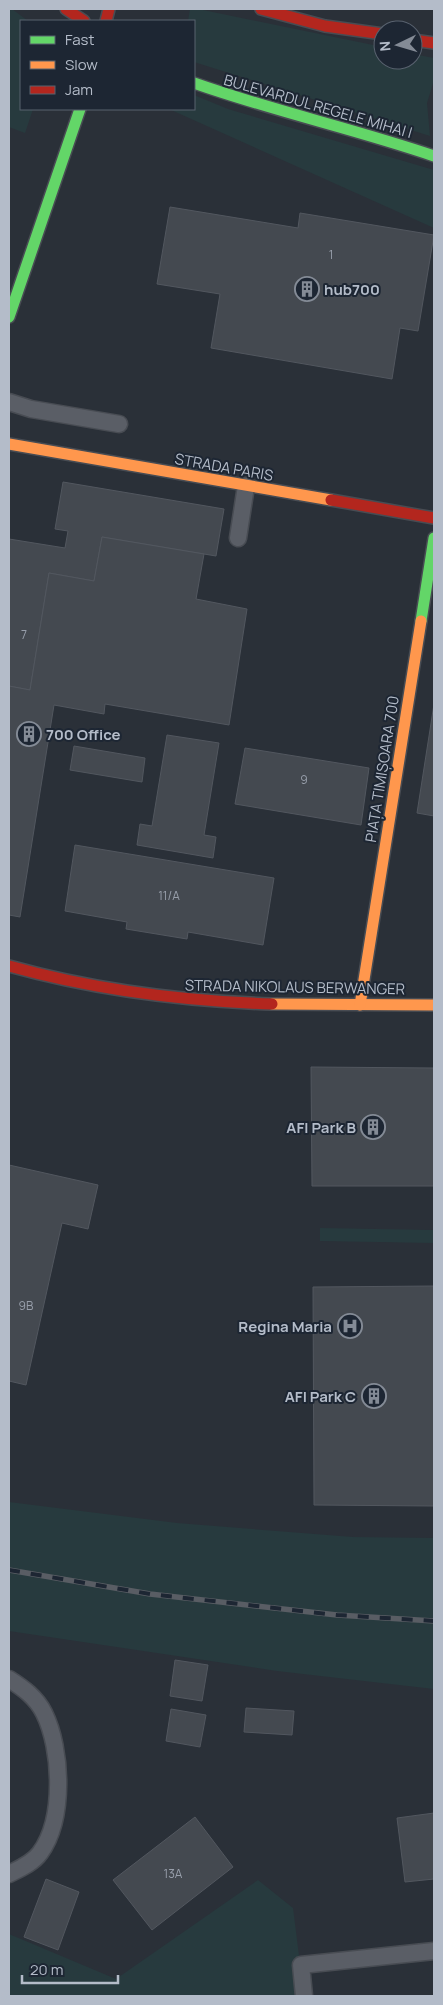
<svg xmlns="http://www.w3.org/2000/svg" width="443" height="2005" font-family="Manrope,sans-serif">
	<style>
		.green { fill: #273a3e }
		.building { fill: #444950; stroke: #52575f }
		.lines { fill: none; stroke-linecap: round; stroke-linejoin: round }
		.lane-casing { stroke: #484c53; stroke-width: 19 }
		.fast-casing { stroke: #484c53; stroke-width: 14 }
		.slow-casing { stroke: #484c53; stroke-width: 14 }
		.jam-casing { stroke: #484c53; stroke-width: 14 }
		.lane { stroke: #5a5e66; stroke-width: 16 }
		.fast { stroke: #63d668; stroke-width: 11 }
		.slow { stroke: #ff974d; stroke-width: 11 }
		.jam { stroke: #b3261e; stroke-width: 11 }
		.rail-casing { stroke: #595d64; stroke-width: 5.5 }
		.rail { stroke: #1d2633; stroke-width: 4; stroke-dasharray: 11; stroke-linecap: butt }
		.labels { text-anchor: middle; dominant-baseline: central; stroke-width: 4; stroke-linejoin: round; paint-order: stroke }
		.number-label { font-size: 12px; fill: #989fab }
		.street-label { font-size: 15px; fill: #b4bcc9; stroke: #1d2633 }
		.poi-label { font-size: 15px; font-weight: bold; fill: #b4bcc9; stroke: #1d2633; text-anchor: end }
	</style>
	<rect width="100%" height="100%" fill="#2a3038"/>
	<g class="green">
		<path d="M9,9H12L28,21H21V109H33L25,133L9,127Z"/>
		<path d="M190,9H198L383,47V60H413V54L434,58V80L427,103L430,136L194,62V21H188Z"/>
		<path d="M194,95L228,109L434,170V228L169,109H194Z"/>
		<path d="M320,1228L434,1230V1243L320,1241Z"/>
		<path d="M9,1502L177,1523L353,1537L434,1538V1689L277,1671L9,1631Z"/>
		<path d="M258,1880L293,1908L304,1996H9V1934L116,1979Z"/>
	</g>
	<g class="building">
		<path d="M170,207L298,228L300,213L434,235L418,331L400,328L392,379L211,348L220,294L157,284Z"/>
		<path d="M63,482L224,509L216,556L102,537L94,581L49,573L30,690L9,686V539L65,548L68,531L55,529Z"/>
		<path d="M102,537L204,554L196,599L247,609L229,725L105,704L104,714L54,705L20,917L9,915V686L30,690L49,573L94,581Z"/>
		<path d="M434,704V816L417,813Z"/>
		<path d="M167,735L219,743L204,835L216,837L213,858L137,845L140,824L152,826Z"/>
		<path d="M74,746L145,758L142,782L70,770Z"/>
		<path d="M245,748L369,768L361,825L235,804Z"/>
		<path d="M75,845L274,878L263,945L188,932L187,939L126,929L127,922L65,911Z"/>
		<path d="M311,1067L434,1068V1186H312Z"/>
		<path d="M9,1165L98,1185L88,1229L62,1223L26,1385L9,1381Z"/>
		<path d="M434,1286V1506L314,1505L313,1287Z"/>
		<path d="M175,1660L208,1665L202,1701L170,1696Z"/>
		<path d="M246,1708L294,1711L292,1735L244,1732Z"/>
		<path d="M171,1709L206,1715L200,1747L166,1741Z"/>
		<path d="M434,1813V1879L405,1882L397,1818Z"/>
		<path d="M195,1817L233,1867L152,1930L113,1880Z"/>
		<path d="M46,1879L79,1892L58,1950L24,1937Z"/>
	</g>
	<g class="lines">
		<defs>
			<g id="lane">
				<path d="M9,402L31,409L119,424"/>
				<path d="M238,538L246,486"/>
				<path d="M9,1679C23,1688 36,1697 44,1713C62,1749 65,1819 40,1853C33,1863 19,1869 9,1874"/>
				<path d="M304,1996L301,1965L434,1951"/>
			</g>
			<g id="fast">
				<path d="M194,83C273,111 355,129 434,156"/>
				<path d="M9,317L80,109"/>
				<path d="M421,621L434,538"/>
			</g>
			<g id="slow">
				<path d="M9,444L331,500"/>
				<path d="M272,1004L434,1005"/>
				<path d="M360,1005L421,621"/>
			</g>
			<g id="jam">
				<path d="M66,9L84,21"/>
				<path d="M261,9L325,26L383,34"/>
				<path d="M106,21L109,9"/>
				<path d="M413,40L434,43"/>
				<path d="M331,500L434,518"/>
				<path d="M9,966C95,990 182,1001 272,1004"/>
			</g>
		</defs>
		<use href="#lane" class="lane-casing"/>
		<use href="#fast" class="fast-casing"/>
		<use href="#slow" class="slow-casing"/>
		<use href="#jam" class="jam-casing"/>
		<use href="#lane" class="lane"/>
		<use href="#fast" class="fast"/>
		<use href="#slow" class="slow"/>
		<use href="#jam" class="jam"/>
		<defs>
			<path id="rail" d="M9,1570L150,1594L337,1615L434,1621"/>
		</defs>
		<use href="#rail" class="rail-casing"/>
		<use href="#rail" class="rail"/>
	</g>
	<defs>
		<symbol id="building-ring" viewBox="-11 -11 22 22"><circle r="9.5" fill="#1d2633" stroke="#848b96" stroke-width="1.5"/><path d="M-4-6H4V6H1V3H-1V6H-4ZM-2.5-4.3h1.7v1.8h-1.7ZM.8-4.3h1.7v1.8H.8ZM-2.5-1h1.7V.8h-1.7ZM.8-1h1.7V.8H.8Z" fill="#848b96"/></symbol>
		<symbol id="hospital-ring" viewBox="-11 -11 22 22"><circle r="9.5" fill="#1d2633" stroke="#848b96" stroke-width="1.5"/><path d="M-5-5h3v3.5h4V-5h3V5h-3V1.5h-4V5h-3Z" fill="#848b96"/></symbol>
	</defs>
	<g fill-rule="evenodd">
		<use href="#building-ring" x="293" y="275" width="28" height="28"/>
		<use href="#building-ring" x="15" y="720" width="28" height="28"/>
		<use href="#building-ring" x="359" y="1113" width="28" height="28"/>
		<use href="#hospital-ring" x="336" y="1312" width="28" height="28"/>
		<use href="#building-ring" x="360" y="1382" width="28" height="28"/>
	</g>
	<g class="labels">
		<g class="number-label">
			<text x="331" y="254">1</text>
			<text x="24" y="634">7</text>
			<text x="304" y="779">9</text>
			<text x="169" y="895">11/A</text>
			<text x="26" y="1305">9B</text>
			<text x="173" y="1873">13A</text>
		</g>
		<g class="street-label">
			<text transform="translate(318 106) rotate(16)">BULEVARDUL REGELE MIHAI I</text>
			<text transform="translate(224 467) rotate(10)">STRADA PARIS</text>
			<text transform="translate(382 769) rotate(-81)">PIAȚA TIMIȘOARA 700</text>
			<text transform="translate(295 987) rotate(1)">STRADA NIKOLAUS BERWANGER</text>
		</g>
		<g class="poi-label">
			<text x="324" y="289" text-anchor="start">hub700</text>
			<text x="46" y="734" text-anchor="start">700 Office</text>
			<text x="356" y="1127">AFI Park B</text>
			<text x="332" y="1326">Regina Maria</text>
			<text x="356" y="1396">AFI Park C</text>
		</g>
	</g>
	<rect width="443" height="2005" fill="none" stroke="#b4bcc9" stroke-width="20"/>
	<rect x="20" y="20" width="175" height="90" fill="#1d2633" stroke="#59626f"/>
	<rect x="30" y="36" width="25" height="8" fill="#63d668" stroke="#59626f"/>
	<text x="65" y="45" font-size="15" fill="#b4bcc9">Fast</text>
	<rect x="30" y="61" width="25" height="8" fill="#ff974d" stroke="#59626f"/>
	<text x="65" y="70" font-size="15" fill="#b4bcc9">Slow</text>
	<rect x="30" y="86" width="25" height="8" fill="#b3261e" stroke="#59626f"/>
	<text x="65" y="95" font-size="15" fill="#b4bcc9">Jam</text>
	<g transform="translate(398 45) rotate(265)"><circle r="24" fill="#1d2633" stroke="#59626f"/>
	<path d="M0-4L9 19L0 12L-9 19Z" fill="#848b96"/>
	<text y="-8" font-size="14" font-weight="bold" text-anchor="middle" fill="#b4bcc9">N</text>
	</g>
	<path d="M22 1975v8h96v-8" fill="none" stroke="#b4bcc9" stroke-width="2.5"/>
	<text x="30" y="1975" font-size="15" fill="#b4bcc9" stroke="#1d2633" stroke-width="4" paint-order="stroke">20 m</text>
</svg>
